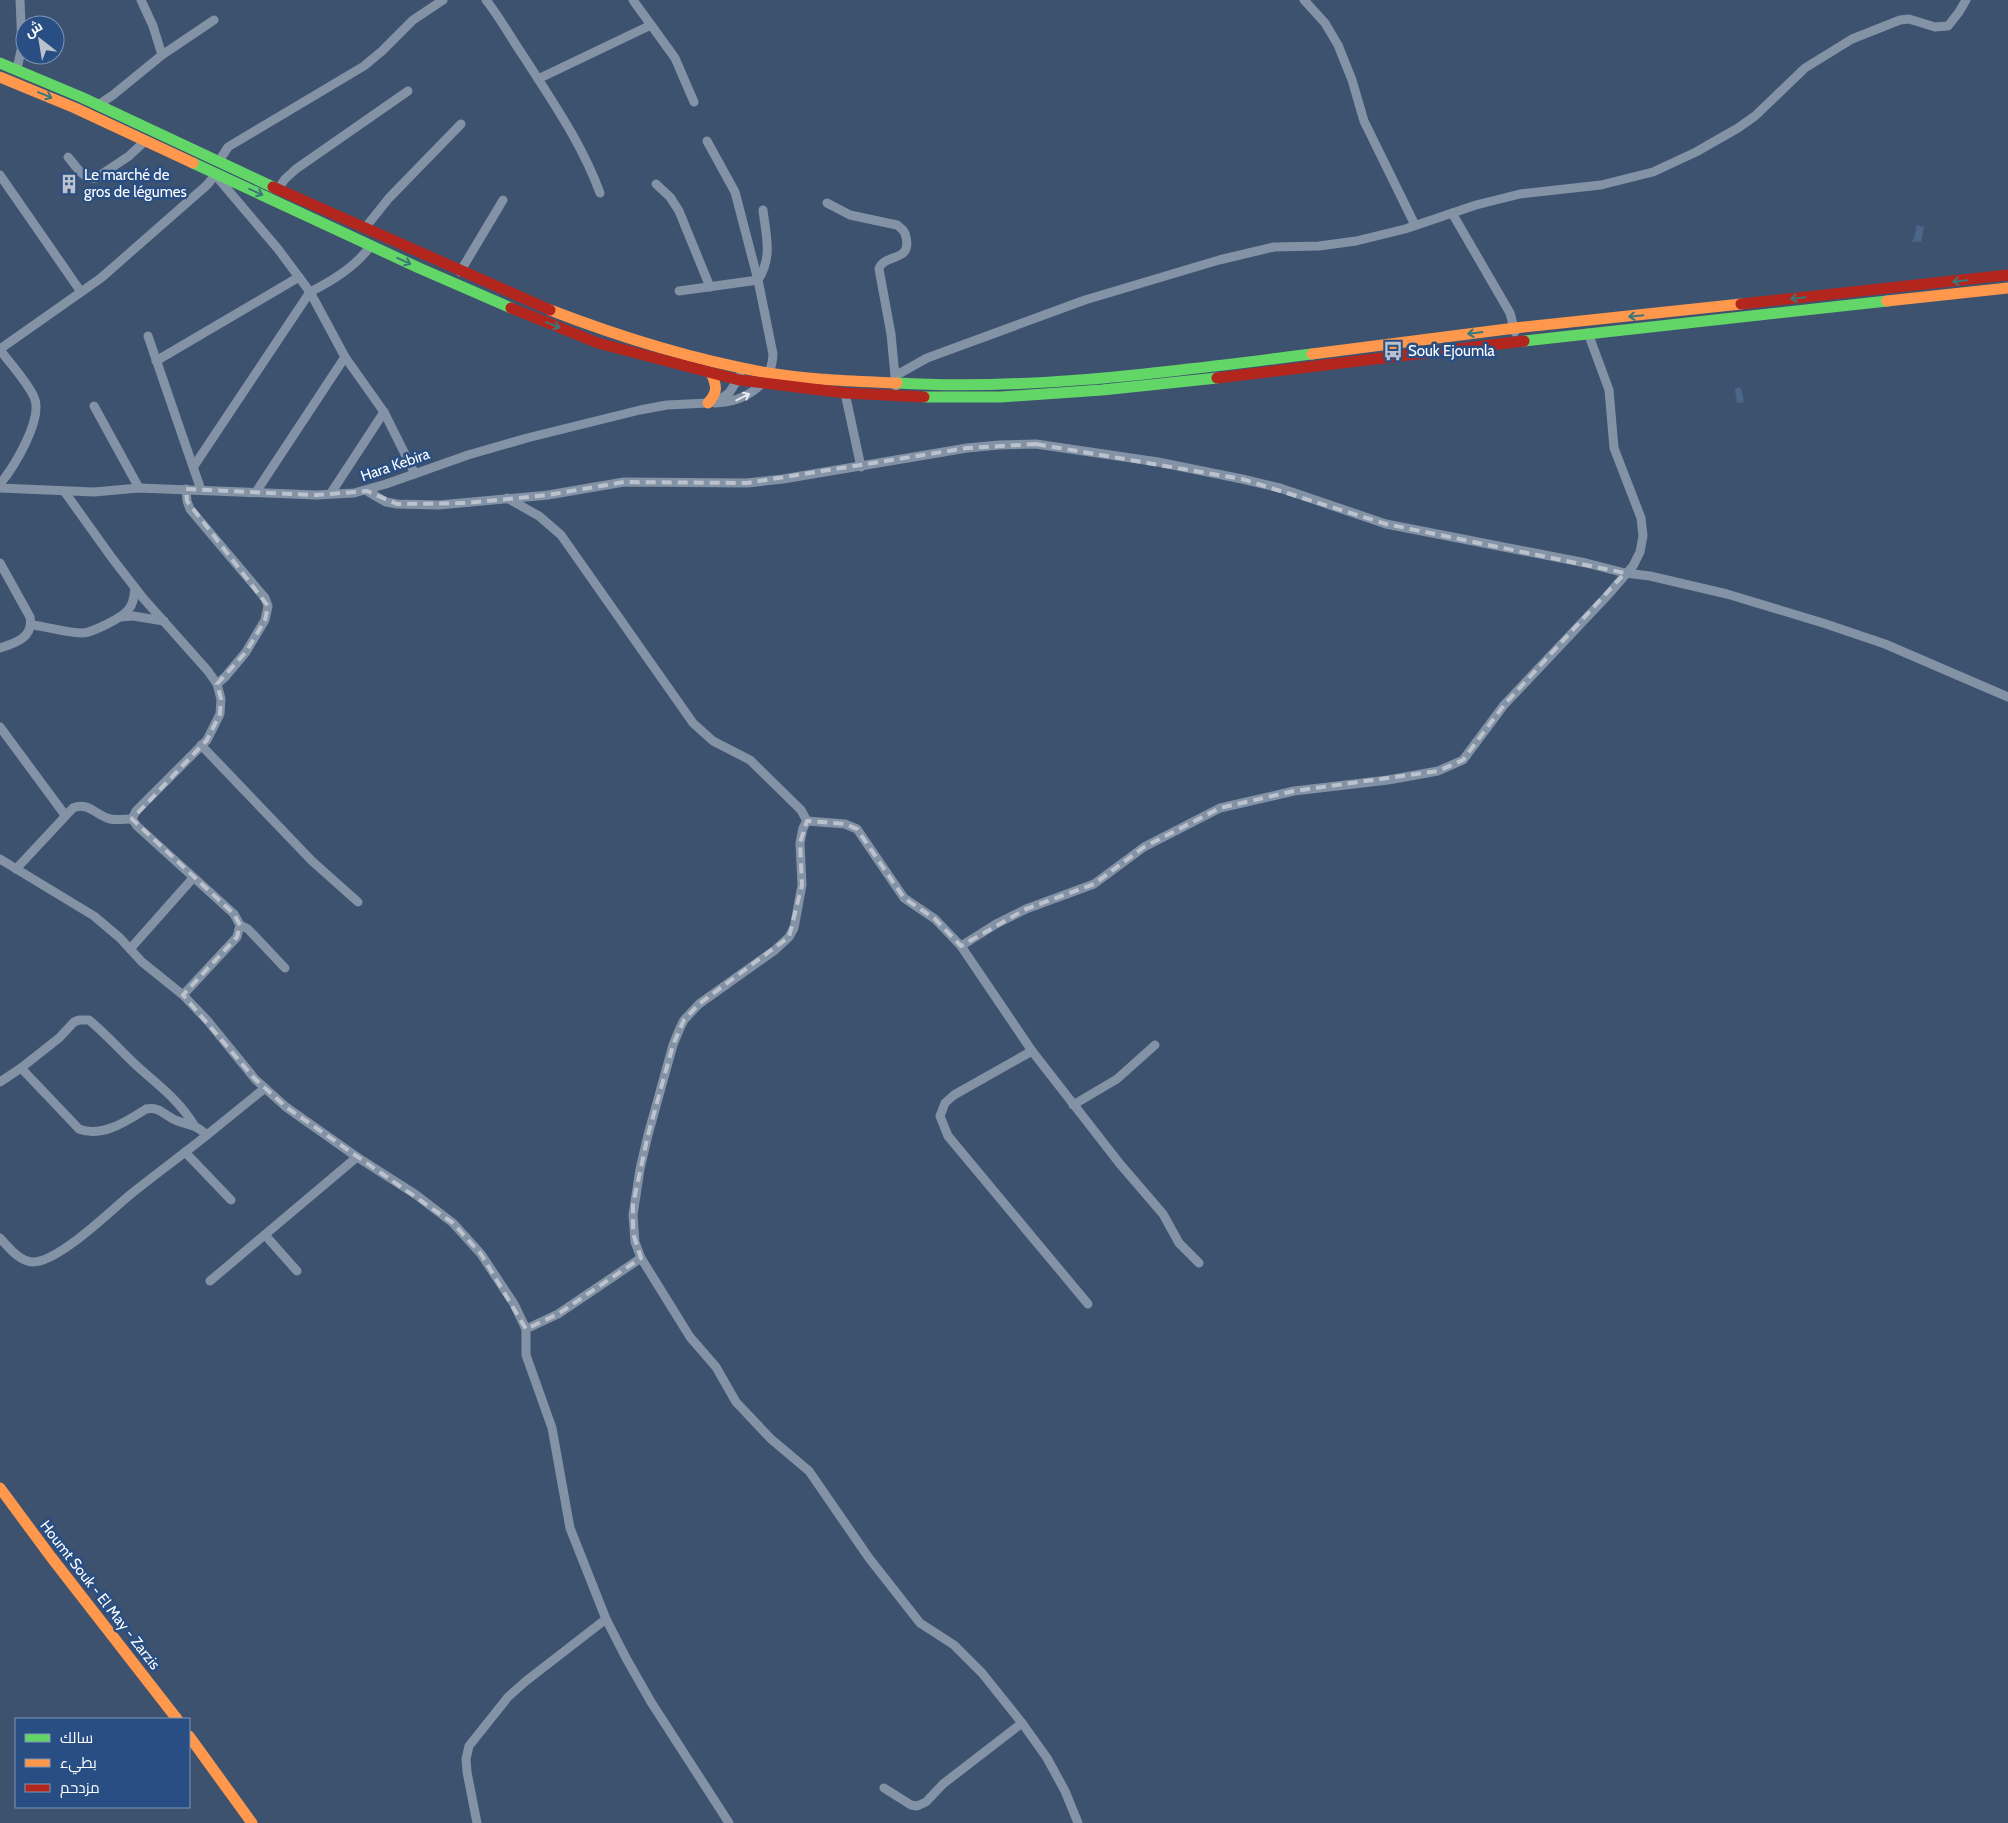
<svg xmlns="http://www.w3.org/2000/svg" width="2008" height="1823" font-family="Cabin,Cairo,sans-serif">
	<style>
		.water { fill: #4c668a }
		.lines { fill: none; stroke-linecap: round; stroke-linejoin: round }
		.street { stroke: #8392a5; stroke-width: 9 }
		.fast { stroke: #63d668; stroke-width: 11 }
		.slow { stroke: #ff974d; stroke-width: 11 }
		.jam { stroke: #b3261e; stroke-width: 11 }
		.oneway { stroke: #3a777b }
		.oneway2 { stroke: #e6e9ed }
		.marked { fill: none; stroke: #bbc2cd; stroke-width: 4; stroke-dasharray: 10 6; stroke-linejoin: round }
		.labels { text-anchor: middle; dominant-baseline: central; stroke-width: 5; stroke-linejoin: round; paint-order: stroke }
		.poi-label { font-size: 15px; fill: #fff; stroke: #294e83; text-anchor: start }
		.street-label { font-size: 15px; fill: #fff; stroke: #294e83 }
	</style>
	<rect width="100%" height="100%" fill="#3d526f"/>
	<g class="water">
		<path d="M1917,225L1924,227L1921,242L1916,241L1913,243L1912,240L1914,239Z"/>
		<path d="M1738,387L1741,388L1744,402L1737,403L1735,390Z"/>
	</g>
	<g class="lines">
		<g class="street">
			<path d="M486,0C501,19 512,40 526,60C554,104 582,144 600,193"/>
			<path d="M633,0L675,58L694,102"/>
			<path d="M1304,0L1325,23L1338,45L1352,80L1364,121L1415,225"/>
			<path d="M162,55L214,20"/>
			<path d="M17,69L22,46L20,0"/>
			<path d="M538,79L651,25"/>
			<path d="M98,105L113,95L162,55L153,26L141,0"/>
			<path d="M707,141L735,192L758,280L773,354C772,385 745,402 715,403"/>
			<path d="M68,157C76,166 83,180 96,178L129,156L145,141"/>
			<path d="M219,161L228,147L364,66L382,51L413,20L443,0"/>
			<path d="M0,175L81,292"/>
			<path d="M217,177L278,249L310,292L345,357L384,412L415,474"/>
			<path d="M656,184L670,197L679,211L710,287"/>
			<path d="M278,189L285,179L296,169L408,91"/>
			<path d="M827,203L850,215L897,225C902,229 905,231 906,237C912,263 884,253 879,269L891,334L895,376"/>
			<path d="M1452,213L1510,313L1515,332"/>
			<path d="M365,228L389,198L461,124"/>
			<path d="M460,272L503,200"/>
			<path d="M758,280C773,257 766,236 763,210"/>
			<path d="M679,291L758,280"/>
			<path d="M148,336L201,490"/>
			<path d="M0,349L101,278L207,185L212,179L213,173"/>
			<path d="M0,350C10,363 28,383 34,397C44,418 14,467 0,484"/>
			<path d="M156,361L299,277"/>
			<path d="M896,386L895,376L927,358L1085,300L1219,260L1274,247L1319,246L1356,241L1405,229L1476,205L1520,194L1601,185L1653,172L1696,152L1738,128L1755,116L1805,68L1852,39L1900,20L1909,19L1935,27L1948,26L1959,12L1966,0"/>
			<path d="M845,393L861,467"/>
			<path d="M94,406L139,488"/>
			<path d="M194,466L310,292C332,281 357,266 371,245"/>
			<path d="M0,488L94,492L139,488L316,495L354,493L386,484L468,455L527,438L640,410L667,405L708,403L722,398L729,393L740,376"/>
			<path d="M186,489L187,501L190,509L265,598L268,606L265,620L246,652L225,677L217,684"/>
			<path d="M64,491L112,558L143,598L208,671L217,684L221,699L220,714L207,740L136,811L132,819"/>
			<path d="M367,491L386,502L397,504L439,505L548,495L624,482L747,483L783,479L967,448L999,445L1036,444L1158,462L1242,479L1280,488L1386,524L1586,563L1625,573L1650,576L1727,594L1823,623L1885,644L2008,697"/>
			<path d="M256,492L345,357"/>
			<path d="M331,493L384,412"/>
			<path d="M507,498L539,516L561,535L693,723L713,741L750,760L801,810L807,821L845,824L857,829L904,898L935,919L961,946L1032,1051L1120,1164L1163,1214L1179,1243L1199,1263"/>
			<path d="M0,563L30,617C34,637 16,643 0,648"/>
			<path d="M120,617L133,616L164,621"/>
			<path d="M32,625C49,627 66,633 83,633C93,632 122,618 128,610C134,604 134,595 135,588"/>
			<path d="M0,727L65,815"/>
			<path d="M201,745L312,861L358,902"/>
			<path d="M132,819L137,826L234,914L240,925L237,937L183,995"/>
			<path d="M807,821L803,828L800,843L802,885L794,928L789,937L775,950L699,1004L684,1020L680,1028L673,1045L648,1135L640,1169L633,1215L635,1242L641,1258L690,1337L716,1367L736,1402L771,1439L809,1471L869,1558L920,1623L954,1645L982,1673L1022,1723L1047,1758L1065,1791L1078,1823"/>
			<path d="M0,859L94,916L120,938L142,962L183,995L207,1020L255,1079L286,1107L357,1157L415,1194L453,1223L481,1254L514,1304L526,1329V1355L552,1428L570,1528L606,1619L626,1658L651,1702L729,1823"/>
			<path d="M16,869L73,808C87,802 94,813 107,818C114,821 123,819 132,819"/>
			<path d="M240,925L248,929L285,968"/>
			<path d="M961,946L996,924L1026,909L1094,884L1144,847L1220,808L1294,791L1388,780L1438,771L1463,760L1504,705L1607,596L1633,566L1640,552L1643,536L1641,518L1614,448L1609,390L1588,333"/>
			<path d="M130,949L193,878"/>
			<path d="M1032,1051L954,1095L945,1103L940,1116L948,1136L1088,1304"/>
			<path d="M21,1068L59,1038L74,1022L79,1020H89C106,1034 121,1051 137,1066C159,1086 178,1099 194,1125"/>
			<path d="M0,1082L21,1068L79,1129C102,1138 127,1121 146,1109C159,1106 164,1115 175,1120C190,1126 193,1123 207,1135L265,1088"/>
			<path d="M1073,1105L1117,1079L1155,1045"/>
			<path d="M185,1152L231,1200"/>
			<path d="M265,1235L297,1271"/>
			<path d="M0,1238C8,1247 20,1262 33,1262C59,1262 110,1211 131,1194C156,1174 182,1155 207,1135"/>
			<path d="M210,1281L357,1157"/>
			<path d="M526,1329L558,1314L641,1258"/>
			<path d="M884,1788L911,1805L917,1806L926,1802L943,1784L1022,1723"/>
			<path d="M477,1823L467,1772L466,1759L469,1746L508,1697L526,1681L606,1619"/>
		</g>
		<g class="fast">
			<path d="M0,63L81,97L273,187"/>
			<path d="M193,163L419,268L511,308"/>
			<path d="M1524,341L1887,301"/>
			<path d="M897,383C1035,391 1175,371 1312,354"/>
			<path d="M924,397H1001L1102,390L1217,378"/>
		</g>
		<g class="slow">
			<path d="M0,77L75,108L193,163"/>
			<path d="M1887,301L2008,288"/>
			<path d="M550,310C620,337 694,360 768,373C810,380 854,381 897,383"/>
			<path d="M1312,354L1515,328L1741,304"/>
			<path d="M708,403C718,392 717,386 711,373"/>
			<path d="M0,1488L51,1557L177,1719"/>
			<path d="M189,1736L252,1823"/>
		</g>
		<g class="jam">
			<path d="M273,187L550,310"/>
			<path d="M1741,304L2008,275"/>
			<path d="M511,308L598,343L739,380L845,393L924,397"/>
			<path d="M1217,378L1524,341"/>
		</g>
	</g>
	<defs><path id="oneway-shaft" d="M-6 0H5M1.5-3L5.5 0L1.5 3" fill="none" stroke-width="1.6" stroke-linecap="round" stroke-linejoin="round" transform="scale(1.25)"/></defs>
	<g class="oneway">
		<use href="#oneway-shaft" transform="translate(45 95) rotate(23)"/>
		<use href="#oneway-shaft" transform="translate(256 192) rotate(24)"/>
		<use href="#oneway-shaft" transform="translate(404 261) rotate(25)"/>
		<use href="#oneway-shaft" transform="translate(1960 281) rotate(174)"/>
		<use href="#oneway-shaft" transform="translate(1798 298) rotate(174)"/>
		<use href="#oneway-shaft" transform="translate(1636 316) rotate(174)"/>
		<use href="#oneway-shaft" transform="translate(553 325) rotate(22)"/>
		<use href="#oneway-shaft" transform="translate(1475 333) rotate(173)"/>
	</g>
	<use class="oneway2" href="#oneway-shaft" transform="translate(743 397) rotate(-27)"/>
	<path class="marked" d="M1036,444L1242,479L1386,524L1625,573L1504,705L1463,760L1438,771L1294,791L1220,808L1144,847L1094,884L1026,909L961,946L935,919L904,898L857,829L845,824L807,821L800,843L802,885L789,937L699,1004L684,1020L673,1045L648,1135L633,1204V1233L641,1258L558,1314L526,1329L481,1254L453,1223L286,1107L255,1079L183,995L237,937L240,925L234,914L132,819L207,740L220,714L221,699L217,684L246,652L265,620L268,606L187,501L186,489L316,495L367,491L397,504L467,503L548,495L624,482L747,483L967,448Z"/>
	<defs>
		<symbol id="building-bare" viewBox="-9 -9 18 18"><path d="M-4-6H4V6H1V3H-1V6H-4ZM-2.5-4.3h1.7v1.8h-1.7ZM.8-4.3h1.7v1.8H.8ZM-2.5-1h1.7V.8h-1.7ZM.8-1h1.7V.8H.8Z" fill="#bbc2cd" stroke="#294e83" stroke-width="2.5" paint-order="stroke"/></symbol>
		<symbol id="bus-bare" viewBox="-9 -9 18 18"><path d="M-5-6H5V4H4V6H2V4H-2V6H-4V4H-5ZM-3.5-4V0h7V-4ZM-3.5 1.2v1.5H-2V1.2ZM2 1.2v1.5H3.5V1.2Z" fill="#bbc2cd" stroke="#294e83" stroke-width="2.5" paint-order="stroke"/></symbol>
	</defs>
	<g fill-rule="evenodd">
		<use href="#building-bare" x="55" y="170" width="28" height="28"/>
		<use href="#bus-bare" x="1379" y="337" width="28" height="28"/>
	</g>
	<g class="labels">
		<g class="poi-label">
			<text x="84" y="175">Le marché de<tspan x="84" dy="17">gros de légumes</tspan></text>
			<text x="1408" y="351">Souk Ejoumla</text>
		</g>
		<g class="street-label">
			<text transform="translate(395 465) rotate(-19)">Hara Kebira</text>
			<text transform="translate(100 1595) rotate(52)">Houmt Souk - El May - Zarzis</text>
		</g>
	</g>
	<rect x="15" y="1718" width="175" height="90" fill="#294e83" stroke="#7f95b5"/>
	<rect x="25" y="1734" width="25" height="8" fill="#63d668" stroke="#7f95b5"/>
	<text x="60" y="1743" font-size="15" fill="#ffffff">سالك</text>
	<rect x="25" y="1759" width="25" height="8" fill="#ff974d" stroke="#7f95b5"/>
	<text x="60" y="1768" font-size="15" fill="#ffffff">بطيء</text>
	<rect x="25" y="1784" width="25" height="8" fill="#b3261e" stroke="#7f95b5"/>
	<text x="60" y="1793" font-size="15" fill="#ffffff">مزدحم</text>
	<g transform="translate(40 40) rotate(329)"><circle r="24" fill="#294e83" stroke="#7f95b5"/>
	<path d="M0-4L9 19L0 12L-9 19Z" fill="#bbc2cd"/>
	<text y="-8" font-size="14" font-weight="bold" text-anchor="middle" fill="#ffffff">ش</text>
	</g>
</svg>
